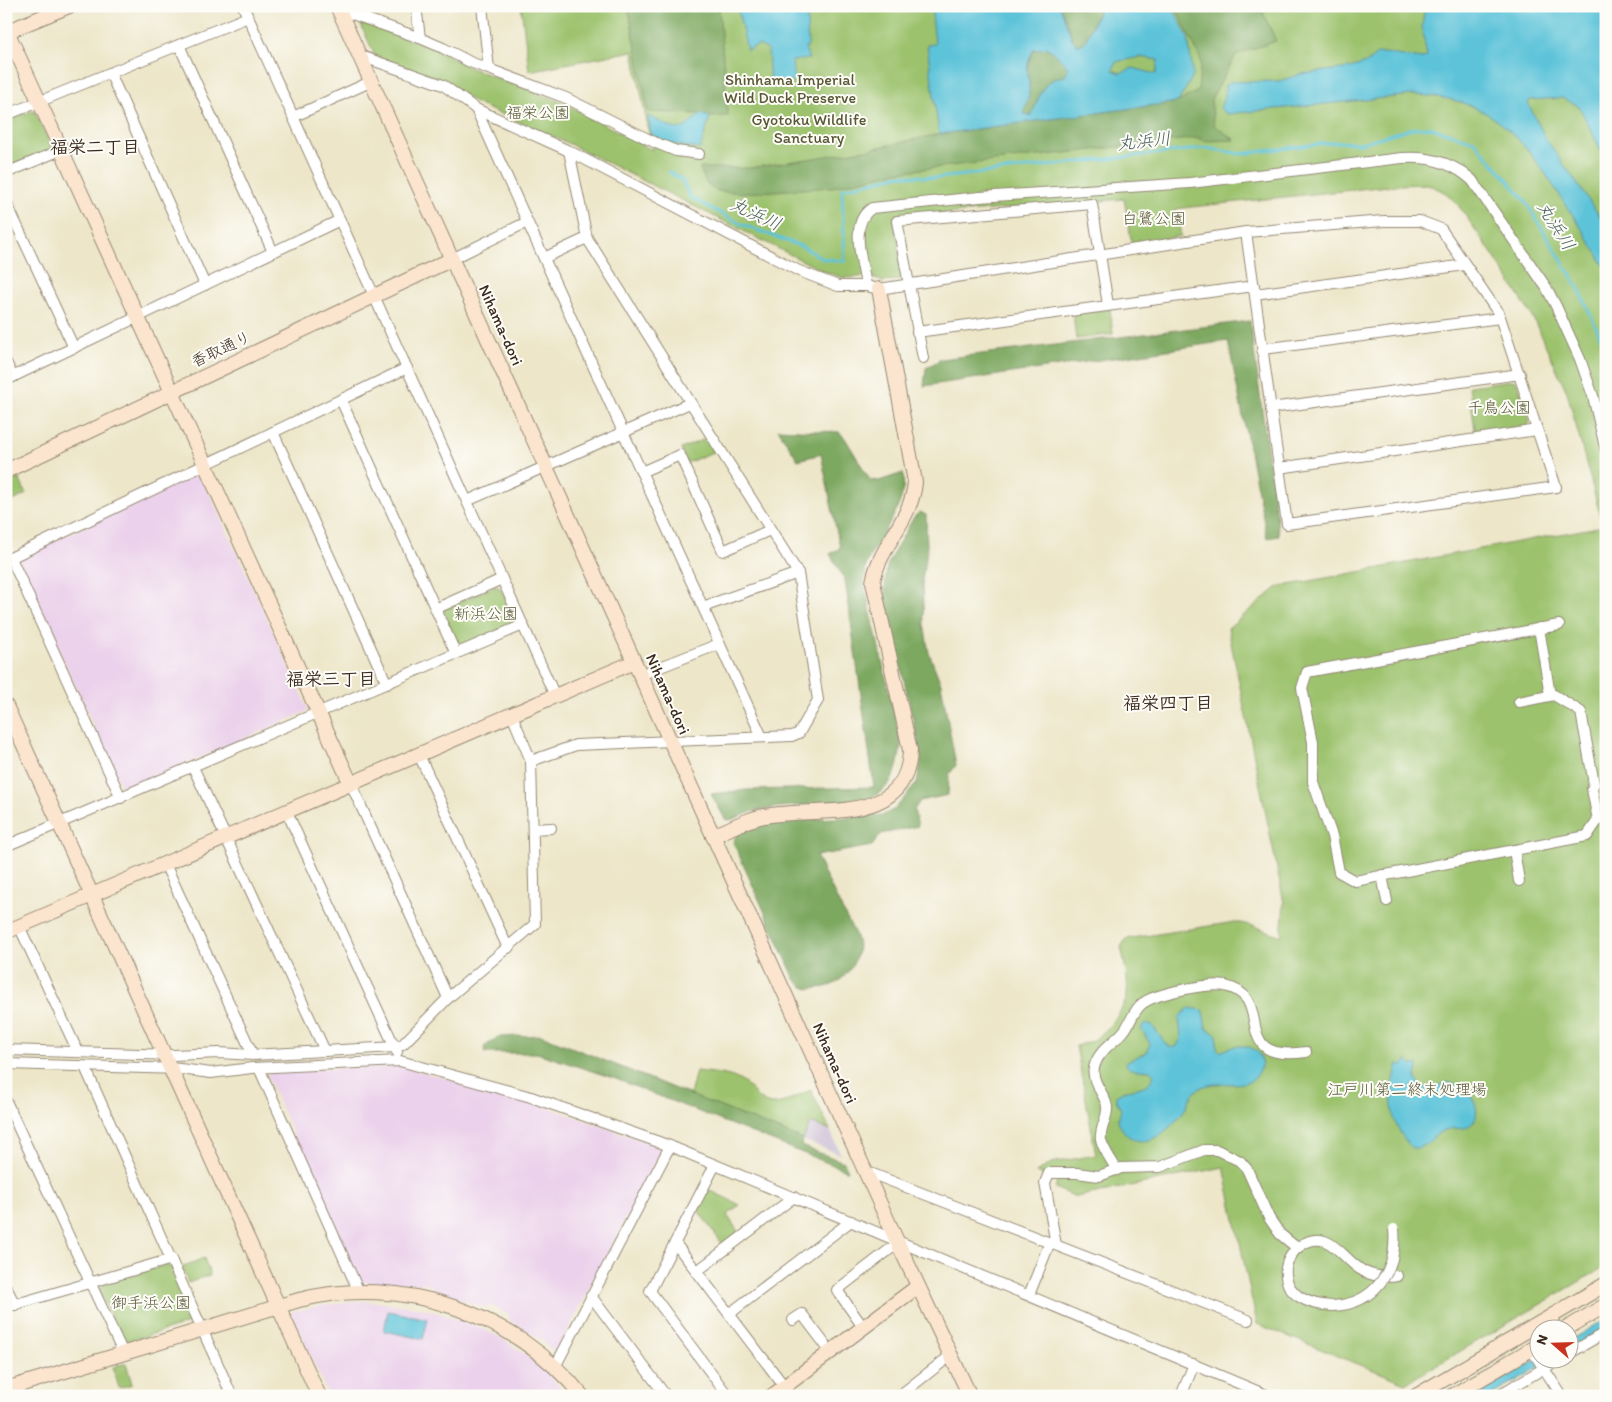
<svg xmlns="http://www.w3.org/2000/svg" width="1612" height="1402" font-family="Itim,'Klee One',sans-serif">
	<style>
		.built { fill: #ebd1eb }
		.industrial { fill: #cbbfd5 }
		.green { fill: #9cc26d; stroke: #6c7646 }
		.forest { fill: #7da860; stroke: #5c693f }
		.water { fill: #5cc3d9; stroke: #4c767c; fill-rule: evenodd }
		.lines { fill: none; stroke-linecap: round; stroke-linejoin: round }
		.stream { stroke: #5cc3d9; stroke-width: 3 }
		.street-casing { stroke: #948874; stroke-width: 12 }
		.secondary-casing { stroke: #948874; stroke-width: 16 }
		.street { stroke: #fff; stroke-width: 10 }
		.secondary { stroke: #fbe5cf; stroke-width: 14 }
		.street-bridge-casing { stroke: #948874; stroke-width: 12; stroke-linecap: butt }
		.street-bridge { stroke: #fff; stroke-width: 10 }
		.labels { text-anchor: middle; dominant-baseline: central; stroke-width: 4; stroke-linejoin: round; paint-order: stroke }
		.park-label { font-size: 16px; fill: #585836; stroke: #fdfcf7 }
		.street-label { font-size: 16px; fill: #3b2a1e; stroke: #fdfcf7 }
		.water-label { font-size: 18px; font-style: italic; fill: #47605f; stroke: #fdfcf7 }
		.neighbourhood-label { font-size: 18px; font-weight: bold; fill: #3b2a1e; stroke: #fdfcf7 }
	</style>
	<rect width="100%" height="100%" fill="#fdfcf7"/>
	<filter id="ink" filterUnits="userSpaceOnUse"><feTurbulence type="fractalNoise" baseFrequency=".02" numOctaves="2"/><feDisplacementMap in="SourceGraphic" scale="10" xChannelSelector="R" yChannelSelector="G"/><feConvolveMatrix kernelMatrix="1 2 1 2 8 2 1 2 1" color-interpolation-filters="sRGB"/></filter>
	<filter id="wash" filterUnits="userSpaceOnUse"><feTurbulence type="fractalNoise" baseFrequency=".0096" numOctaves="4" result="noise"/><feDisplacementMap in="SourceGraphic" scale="20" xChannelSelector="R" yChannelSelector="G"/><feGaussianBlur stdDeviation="1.12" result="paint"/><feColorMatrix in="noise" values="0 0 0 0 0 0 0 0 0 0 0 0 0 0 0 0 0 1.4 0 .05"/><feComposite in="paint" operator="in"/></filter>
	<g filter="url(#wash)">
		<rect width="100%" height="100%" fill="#ede6c9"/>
		<g class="built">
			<path d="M196,473L201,475L308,708L306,712L127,789L122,787L19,563L21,557Z"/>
			<path d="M399,1066L530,1101L660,1147L661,1150L556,1353L541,1340L509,1320V1315L490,1305L485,1308L434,1289L431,1285L422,1282L418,1285L360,1282L267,1076L270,1071Z"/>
			<path d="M366,1301L423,1308L479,1327L501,1338L536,1362L569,1396H329L291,1312L323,1305Z"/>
		</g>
		<path class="industrial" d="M810,1123L830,1130L841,1155L803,1140Z"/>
		<g class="green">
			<path d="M521,6H1606V1266L1406,1383L1257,1324L1224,1167L1076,1197L1055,1188L1057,1181L1036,1173L1051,1163L1096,1155L1076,1046C1081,1044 1087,1044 1091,1041C1106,1034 1124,1011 1127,995C1129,979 1124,962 1121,947L1126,939L1235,922L1254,926L1281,936L1284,903L1228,628L1278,587L1603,526L1567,392L1532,316L1493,255L1458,205L1446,193L1428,184L1398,185L1191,207L1176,209L1181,236L1132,244L1124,199L894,218L903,279L883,282L870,276L844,278L823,271L570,144L475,103L445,81L375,56L361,25L365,24L436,49L468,67L564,103L652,150L633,51L529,71Z"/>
			<path d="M31,111L35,112L51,146L49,151L6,168V121Z"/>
			<path d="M1110,309L1113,334L1076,339L1073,314Z"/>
			<path d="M1513,380L1518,383L1530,421L1527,428L1476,437L1469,386Z"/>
			<path d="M707,438L715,451L687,463L681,449Z"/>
			<path d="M19,478L26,494L6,505V484Z"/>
			<path d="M495,586L500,588L515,619L513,624L462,645L456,643L443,613L444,609Z"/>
			<path d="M696,1071C711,1073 728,1073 741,1081C754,1088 758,1105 775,1104C786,1103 800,1094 811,1090L830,1130L810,1123L803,1140L690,1095Z"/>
			<path d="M707,1189L740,1205L727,1215L739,1233L723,1245L697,1209Z"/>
			<path d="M204,1258L210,1275L188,1283L182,1267Z"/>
			<path d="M166,1265L172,1268L196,1321L123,1343L99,1290L102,1284Z"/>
			<path d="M126,1363L132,1384L119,1388L113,1367Z"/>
		</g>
		<g class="forest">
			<path d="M628,6H721L719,8L728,116L710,117L701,114L648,112Z"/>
			<path d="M1060,6H1101L1085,42L1082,45L1074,44Z"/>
			<path d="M1175,6H1260L1276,41L1236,55L1211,99L1214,125L1235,140L1204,141L1198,138L897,172L832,187L746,193L718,191L707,185L700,168H750L871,149L939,134L1178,102L1198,91L1201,60Z"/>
			<path d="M1048,48C1052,50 1067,64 1069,68L1065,76C1043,78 1038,98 1032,116L1023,113C1025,107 1028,99 1029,93C1030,71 1022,72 1034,49Z"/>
			<path d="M1250,321L1279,536L1267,538L1228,341L924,386L926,368L941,359Z"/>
			<path d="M778,429L839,432L845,438L870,480L879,481L903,473C908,508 879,533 867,563C865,569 865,577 864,583L901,743C898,771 894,789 865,800L780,807L754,811L730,820L725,819L711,794L745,790L874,787L845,580L830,554L840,548L821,454L798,460Z"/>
			<path d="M920,512L926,515L927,551L922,580L924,624L929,653L941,684L956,765L949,775L948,795L920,801L914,810L918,826L881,834L872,846L816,856C826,876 835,896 845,915C849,923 855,932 857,940C862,958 844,984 825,987C810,989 806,992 795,979L733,842C738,828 756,825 769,822L883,815L895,809L917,783L921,761L919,745L885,598V585L887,566L895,550L914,517Z"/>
			<path d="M541,1035L803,1140L801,1146L844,1162L848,1171L616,1079L537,1053H485L484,1047L498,1037Z"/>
		</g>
		<g class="water">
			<path d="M737,6H824L826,9L807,14L808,47H805L809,59L792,61L794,81L770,84L768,50L759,45L747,50Z"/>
			<path d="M931,6H1060L1072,39L1078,46L1085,42L1101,6H1172L1188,37L1193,76L1178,102L939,134L927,45L935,44ZM1048,48C1052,50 1067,65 1068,68L1065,76C1041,79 1040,98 1031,116L1023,113C1025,106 1029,99 1029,93C1030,71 1022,72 1034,49ZM1140,57L1158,60L1156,74L1133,68L1120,73L1113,70L1116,62Z"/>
			<path d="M1425,6H1606V161L1579,106L1562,98L1530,100L1528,103L1546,139L1606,225V269C1590,241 1573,215 1555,188C1516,130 1487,97 1413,95L1227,114L1220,108L1225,96V85L1230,82L1279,81L1302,74L1350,68L1366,63L1377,54L1385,53L1421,59L1427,57L1422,28Z"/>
			<path d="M701,114L710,117L700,149L676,145L651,136L648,116L675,129L684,128Z"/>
			<path d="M1189,1008L1203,1010L1206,1028L1217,1035V1048L1221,1052C1246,1036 1275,1054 1255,1078C1246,1089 1216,1079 1200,1088C1190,1094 1189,1104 1183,1112C1165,1136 1136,1158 1118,1122L1121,1109L1116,1100V1095C1128,1086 1150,1092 1154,1074L1150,1070C1141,1069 1132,1073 1126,1065L1127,1061L1146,1053L1150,1044L1141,1028L1145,1024H1151L1166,1044L1172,1048L1177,1046L1181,1038L1179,1017Z"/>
			<path d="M1407,1060L1411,1064L1418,1065L1416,1079L1421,1087L1432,1088L1447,1082L1468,1089C1476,1100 1484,1122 1464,1128C1458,1129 1451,1128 1445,1130C1432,1134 1428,1150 1412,1148C1387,1121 1389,1097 1398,1063L1402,1067Z"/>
			<path d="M388,1311L428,1319L423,1339L384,1331Z"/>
			<path d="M1606,1319V1328L1570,1349V1340Z"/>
			<path d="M1539,1358L1540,1360H1552L1490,1396H1474Z"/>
		</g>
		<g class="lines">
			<path class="stream" d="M669,172L682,180L690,197L741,224L803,247L824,259L845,261L842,189L901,175L937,178L1207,148L1241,154L1336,142L1361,143L1409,129L1428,127L1474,141L1524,199L1579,289L1606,349"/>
		</g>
	</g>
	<g filter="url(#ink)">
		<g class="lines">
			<defs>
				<g id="street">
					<path d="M243,6L555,696"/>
					<path d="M416,6L420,38"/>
					<path d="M482,6L489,69"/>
					<path d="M338,9L420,38L443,48L470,62L566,98L654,142L676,151L699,154"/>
					<path d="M179,45L273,252"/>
					<path d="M358,55L443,85L476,109L569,151L799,271L838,286H866L879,289L1246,232L1384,221H1420L1441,229L1499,314L1556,487L1287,524L1246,232"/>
					<path d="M110,73L205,285"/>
					<path d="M476,109L762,737"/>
					<path d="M6,115L248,17"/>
					<path d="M293,117L370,82"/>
					<path d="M6,173L61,150"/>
					<path d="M6,202L74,348"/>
					<path d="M544,258L587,238"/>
					<path d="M452,259L527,222"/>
					<path d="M866,286C863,262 848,223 872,208L980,197L1190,183L1402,158C1429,156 1452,162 1472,180L1546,287L1556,306L1580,359L1593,396L1606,451"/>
					<path d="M1255,294L1465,265"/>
					<path d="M917,332L1254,286"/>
					<path d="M1263,349L1500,318"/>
					<path d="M923,358L897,221L1092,204L1108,305"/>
					<path d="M6,362L13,377"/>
					<path d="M6,380L340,220"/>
					<path d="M341,400L456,654"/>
					<path d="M1271,408L1520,374"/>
					<path d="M273,432L387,684"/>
					<path d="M1279,468L1537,430"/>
					<path d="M641,472L680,455L723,551L770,530"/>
					<path d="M467,501L690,403"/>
					<path d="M11,558L121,798"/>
					<path d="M6,560L407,368"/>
					<path d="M703,607L798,573"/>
					<path d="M435,609L502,579"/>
					<path d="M1539,628L1550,695"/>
					<path d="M640,675L719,644"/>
					<path d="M1519,702L1554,695L1581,712L1594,784L1592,789L1598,820L1587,836L1355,881L1339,872L1332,836L1313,782V742L1302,688L1307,672L1559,625"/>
					<path d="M419,755L508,948"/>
					<path d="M531,761L576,745L792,736L799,733L818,700L798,573L587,238L569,151"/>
					<path d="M193,767L325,1051"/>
					<path d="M351,784L448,998"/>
					<path d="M287,812L397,1052"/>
					<path d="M533,829L551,828"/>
					<path d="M6,846L523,625"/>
					<path d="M1514,850L1519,881"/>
					<path d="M165,864L253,1055"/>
					<path d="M1382,875L1387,901"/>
					<path d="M19,926L78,1052"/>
					<path d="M6,1050L174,1055L219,1053L253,1055L395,1047L403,1044L448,998L535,924L531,761L512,715"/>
					<path d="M6,1064L180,1069L211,1073L252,1068L400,1061L531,1097L670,1146L1269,1396"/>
					<path d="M85,1067L232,1396"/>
					<path d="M259,1068L359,1292"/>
					<path d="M6,1101L123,1353"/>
					<path d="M715,1165L650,1291L728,1396"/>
					<path d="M1117,1170C1112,1161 1104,1151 1101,1140C1099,1129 1108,1118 1107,1107C1105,1093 1091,1083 1094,1068C1098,1050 1114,1043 1124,1031C1131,1022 1134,1009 1143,1003C1157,993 1209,983 1225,986C1278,997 1226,1064 1306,1052"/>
					<path d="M865,1171L1248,1320"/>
					<path d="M675,1243L784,1386"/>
					<path d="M1056,1245L1045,1183L1049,1173H1077L1099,1176L1121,1168L1160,1167L1204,1150H1217L1240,1161L1247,1169L1269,1218L1280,1234L1297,1248"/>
					<path d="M696,1272L794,1197"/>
					<path d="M6,1287L15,1305"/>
					<path d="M1029,1295L1050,1242"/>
					<path d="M591,1296L666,1396"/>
					<path d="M1333,1306C1310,1305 1283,1296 1286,1268C1287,1260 1293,1251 1300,1246C1328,1227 1340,1256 1360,1269C1370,1276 1386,1278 1397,1276"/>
					<path d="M6,1307L172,1259"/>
					<path d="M729,1314L851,1221"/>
					<path d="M793,1320L802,1314L830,1351"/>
					<path d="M863,1327L837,1290L898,1243"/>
					<path d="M1531,1349L1562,1396"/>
					<path d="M1570,1353L1606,1332"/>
					<path d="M555,1367L670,1146"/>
					<path d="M899,1396L950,1356"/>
					<path d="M1181,1396L1194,1364"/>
					<path d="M1497,1396L1558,1360"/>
				</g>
				<g id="secondary">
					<path d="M337,6L896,1239L970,1396"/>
					<path d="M7,31L351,784"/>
					<path d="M6,32L69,6"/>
					<path d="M6,471L452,259"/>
					<path d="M6,706L319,1396"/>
					<path d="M713,836C732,828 750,817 771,815C822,807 908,825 910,750L873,582C879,546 912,520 915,482L879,289"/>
					<path d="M6,932L634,662"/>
					<path d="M1564,1330L1606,1305"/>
					<path d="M6,1389L299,1300C401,1274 516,1313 582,1396"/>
					<path d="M772,1396L917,1287"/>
					<path d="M1416,1396L1606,1284"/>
					<path d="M1452,1396L1540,1344"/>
				</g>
			</defs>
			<use href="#street" class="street-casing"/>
			<use href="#secondary" class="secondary-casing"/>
			<use href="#street" class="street"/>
			<use href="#secondary" class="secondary"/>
			<defs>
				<path id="street-bridge" d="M1333,1306C1375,1304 1398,1270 1394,1229"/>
			</defs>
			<use href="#street-bridge" class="street-bridge-casing"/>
			<use href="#street-bridge" class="street-bridge"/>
		</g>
	</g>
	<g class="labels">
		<g class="park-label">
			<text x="790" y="79">Shinhama Imperial<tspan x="790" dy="18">Wild Duck Preserve</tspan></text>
			<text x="538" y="112">福栄公園</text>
			<text x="809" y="119">Gyotoku Wildlife<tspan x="809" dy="18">Sanctuary</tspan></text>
			<text x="1154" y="218">白鷺公園</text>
			<text x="1499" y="407">千鳥公園</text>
			<text x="486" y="613">新浜公園</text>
			<text x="1407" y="1089">江戸川第二終末処理場</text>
			<text x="151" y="1302">御手浜公園</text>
		</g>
		<g class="street-label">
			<text transform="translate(501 325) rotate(66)">Nihama-dori</text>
			<text transform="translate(221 349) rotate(-25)">香取通り</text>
			<text transform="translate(668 694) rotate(66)">Nihama-dori</text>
			<text transform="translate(835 1063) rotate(66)">Nihama-dori</text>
		</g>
		<g class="water-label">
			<text transform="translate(1144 141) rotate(-6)">丸浜川</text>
			<text transform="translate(756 214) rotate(25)">丸浜川</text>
			<text transform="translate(1556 226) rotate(58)">丸浜川</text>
		</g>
		<g class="neighbourhood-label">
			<text x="95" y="147">福栄二丁目</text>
			<text x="331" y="679">福栄三丁目</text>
			<text x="1168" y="703">福栄四丁目</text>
		</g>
	</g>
	<rect width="1612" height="1402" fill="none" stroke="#fdfcf7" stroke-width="25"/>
	<g transform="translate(1554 1344) rotate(290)"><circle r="24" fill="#fdfcf7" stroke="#afa8a0"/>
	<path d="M0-4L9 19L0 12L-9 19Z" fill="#c8321e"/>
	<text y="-8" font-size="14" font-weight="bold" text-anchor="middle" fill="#3b2a1e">N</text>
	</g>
</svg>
